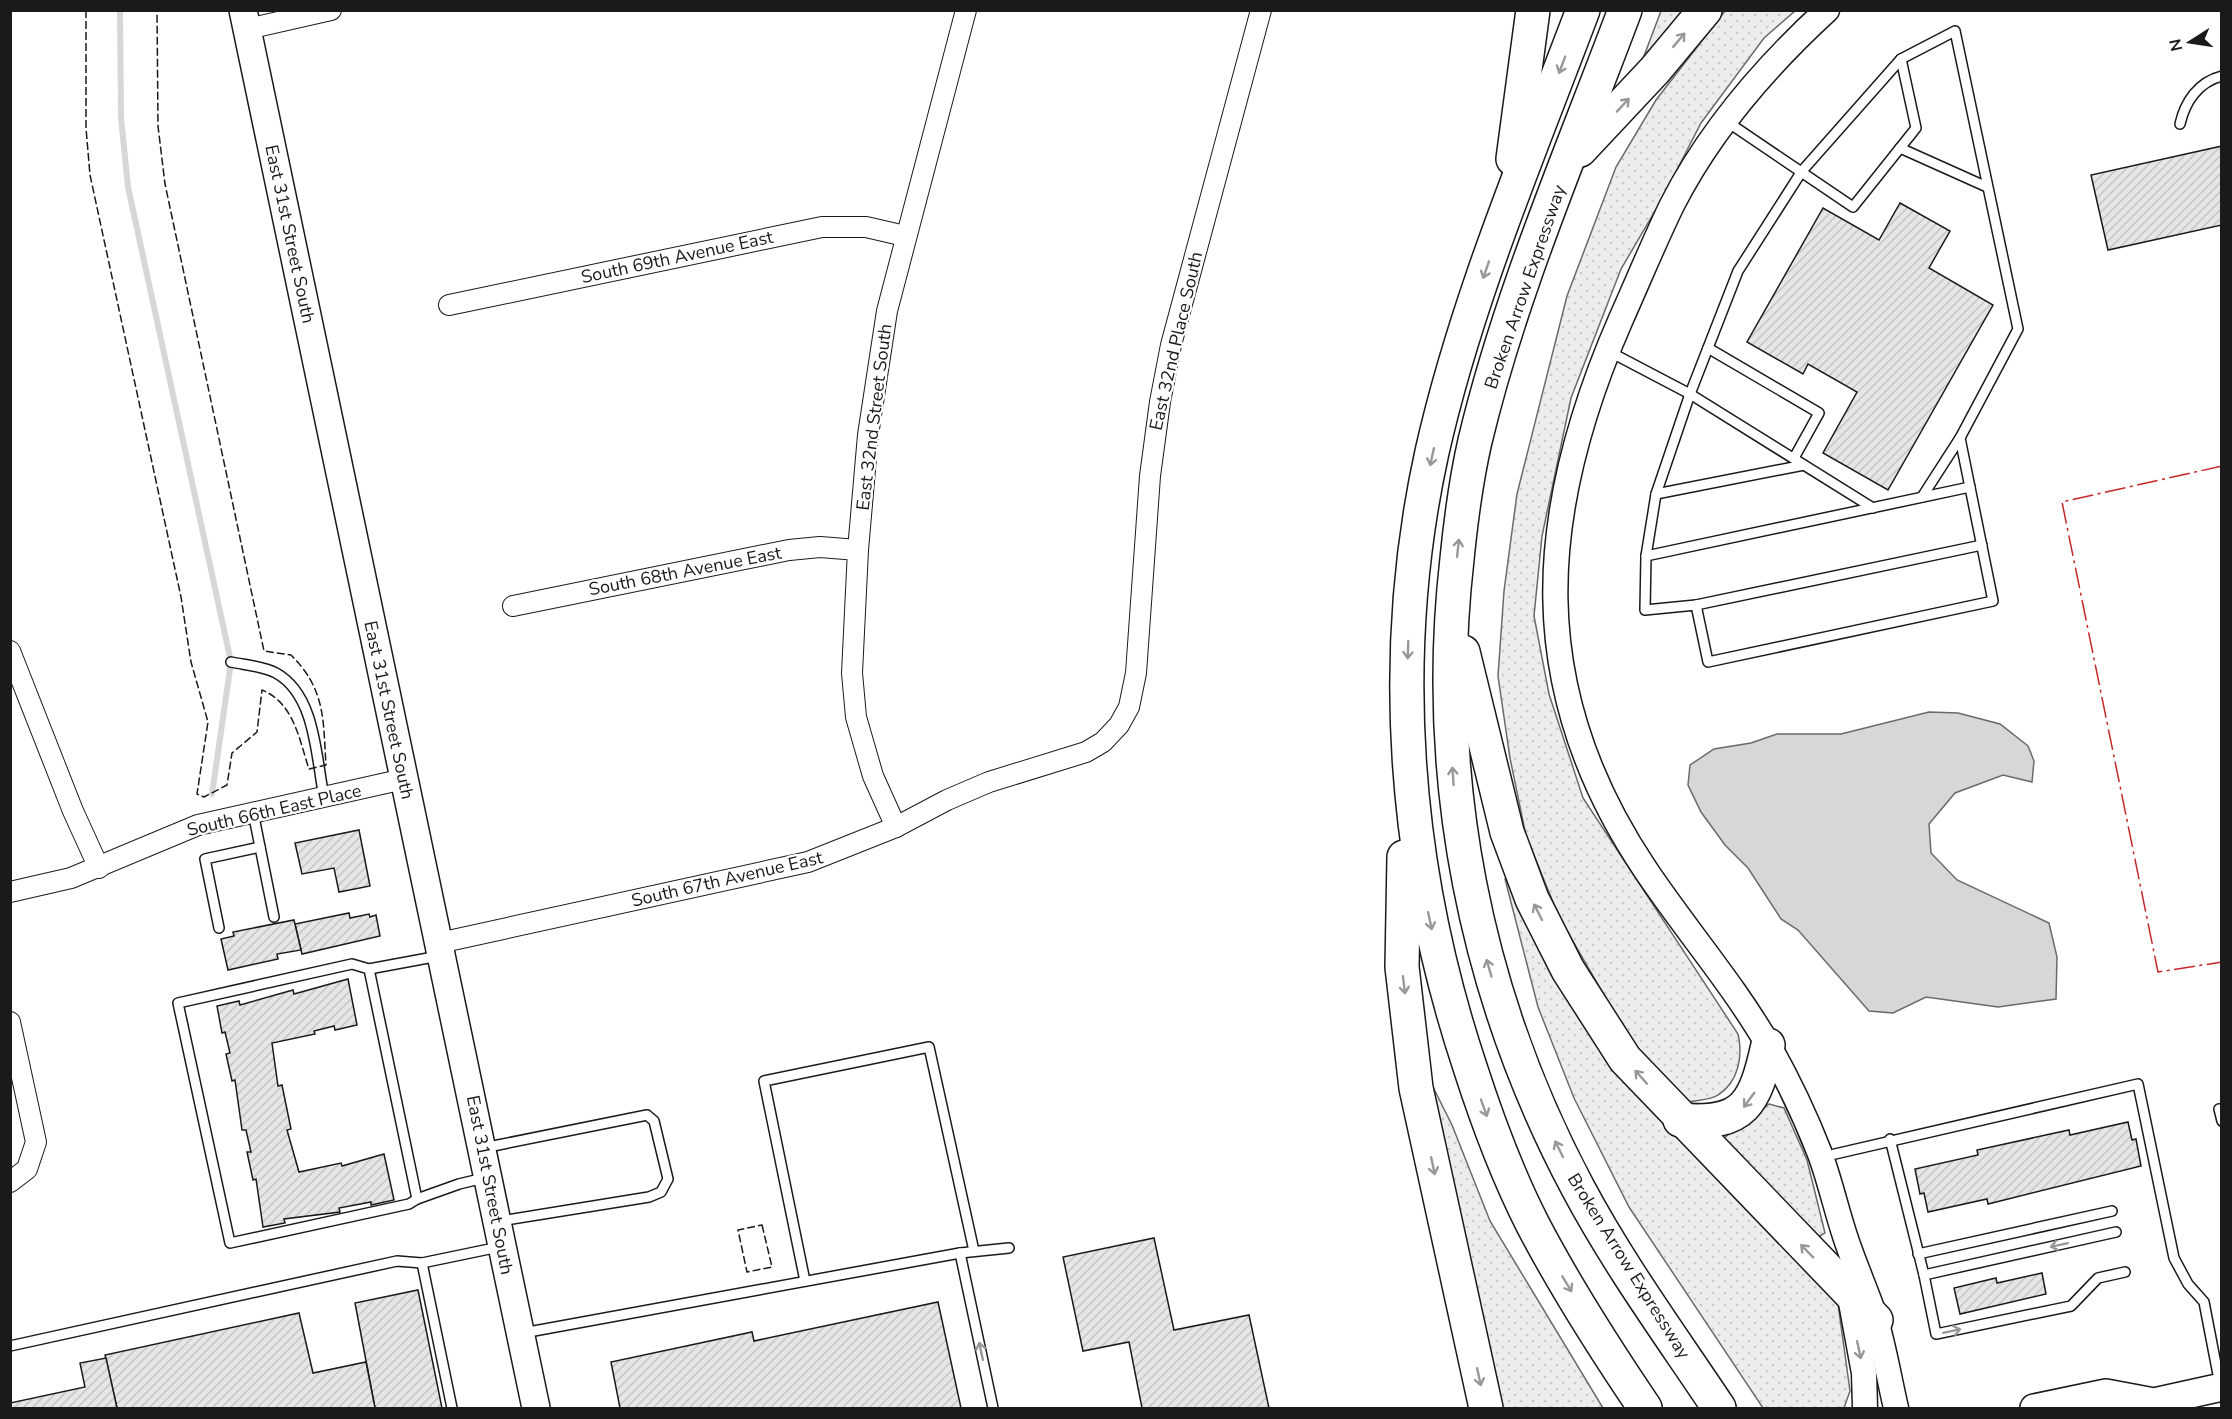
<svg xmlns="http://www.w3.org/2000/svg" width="2232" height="1419" font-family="'Nunito Sans',sans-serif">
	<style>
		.grass { fill: url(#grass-dots); stroke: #6a6a6a; stroke-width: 1.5 }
		.water { fill: #d7d7d7; stroke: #6a6a6a; stroke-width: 1.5 }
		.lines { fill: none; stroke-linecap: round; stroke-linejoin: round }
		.stream { stroke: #d7d7d7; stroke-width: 6 }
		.building { fill: url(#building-hatch); stroke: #1a1a1a; stroke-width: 1.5 }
		.service-casing { stroke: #1a1a1a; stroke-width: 12 }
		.minor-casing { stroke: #1a1a1a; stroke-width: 22 }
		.tertiary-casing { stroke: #1a1a1a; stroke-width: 27 }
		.secondary-casing { stroke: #1a1a1a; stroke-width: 30 }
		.motorway-casing { stroke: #1a1a1a; stroke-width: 36 }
		.service { stroke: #fff; stroke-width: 9 }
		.minor { stroke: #fff; stroke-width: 20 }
		.tertiary { stroke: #fff; stroke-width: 24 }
		.secondary { stroke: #fff; stroke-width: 27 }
		.motorway { stroke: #fff; stroke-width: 33 }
		.fence { stroke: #1a1a1a; stroke-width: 1.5; stroke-dasharray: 8 3; stroke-linecap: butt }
		.power { stroke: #c62828; stroke-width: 1.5; stroke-dasharray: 21 4.5 3 4.5; stroke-linecap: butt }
		.oneway { stroke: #989898 }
		.labels { text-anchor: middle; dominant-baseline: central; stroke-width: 4.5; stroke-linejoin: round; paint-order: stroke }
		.street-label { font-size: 18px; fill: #1a1a1a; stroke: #fff }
	</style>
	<defs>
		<pattern id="grass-dots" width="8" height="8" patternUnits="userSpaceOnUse" patternTransform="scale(1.5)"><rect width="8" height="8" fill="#ededed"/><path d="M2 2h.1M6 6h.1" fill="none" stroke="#cbcbcb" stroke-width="1.8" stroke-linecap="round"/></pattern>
		<pattern id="building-hatch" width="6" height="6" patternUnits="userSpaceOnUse" patternTransform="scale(1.5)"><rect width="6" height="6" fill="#e6e6e6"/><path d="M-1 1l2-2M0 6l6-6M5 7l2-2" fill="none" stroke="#c5c5c5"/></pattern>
	</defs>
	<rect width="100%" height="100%" fill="#fff"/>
	<g class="grass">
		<path d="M1661,11H1691L1647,62L1644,56Z"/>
		<path d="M1725,11H1795L1764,38L1701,123L1661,201L1621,269L1571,398L1542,536L1534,616L1549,694L1583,798L1738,1034C1743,1055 1739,1082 1718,1095C1711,1100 1698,1100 1689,1102L1654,1068L1629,1038L1560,919L1526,836L1510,758L1498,676L1504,591L1517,494L1567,296L1616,167L1656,100Z"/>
		<path d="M1514,877L1532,921L1838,1304L1850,1391L1844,1408H1763L1629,1207L1574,1098L1538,1007L1505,879Z"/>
		<path d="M1431,1083L1452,1125L1490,1221L1603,1408H1495Z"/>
		<path d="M1769,1104L1784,1108L1807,1160L1825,1233L1814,1240L1724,1138Z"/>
	</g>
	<path class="water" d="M1929,712L1958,713L2000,724L2028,746L2034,761L2032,782L2003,775L1955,793L1929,824L1931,853L1957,880L2049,923L2057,957L2056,999L1998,1007L1926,997L1893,1013L1869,1011L1798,930L1781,919L1748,868L1725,845L1701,812L1688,785L1690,765L1714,749L1751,743L1777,734H1841Z"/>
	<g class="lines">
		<path class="stream" d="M120,10L121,117L128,187L231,662L212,794"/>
	</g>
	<g class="building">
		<path d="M2222,146V225L2108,250L2091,175Z"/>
		<path d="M1900,203L1950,231L1929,268L1993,305L1888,490L1823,453L1857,392L1808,364L1803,374L1747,342L1823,208L1879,240Z"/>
		<path d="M359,830L370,886L339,892L334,868L302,874L295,843Z"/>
		<path d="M349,913L350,918L369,914L370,917L376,915L380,936L302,954L295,924Z"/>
		<path d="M294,920L301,950L277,954L278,959L228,970L221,939L234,936L233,932Z"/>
		<path d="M348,979L357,1025L335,1030L334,1026L314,1031L315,1034L272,1043L278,1086L282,1085L291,1129L287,1130L299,1172L341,1163L342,1166L384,1154L394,1200L371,1205V1202L339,1208L340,1212L284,1219L285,1223L263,1227L256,1179L253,1180L247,1152H251L246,1130H242L235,1080L232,1081L226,1054L230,1053L225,1032L222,1033L217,1006L239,1001L240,1005L293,990L294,994Z"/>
		<path d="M2128,1122L2132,1140L2136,1139L2141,1166L1988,1204L1987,1199L1928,1212L1924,1193L1920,1194L1915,1169L1978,1155L1977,1150L2069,1130L2070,1135Z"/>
		<path d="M1154,1238L1174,1330L1249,1315L1269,1408H1142L1129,1342L1083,1351L1063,1257Z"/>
		<path d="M2042,1273L2046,1294L1960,1314L1954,1288L1996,1278L1997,1283Z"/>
		<path d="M418,1290L442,1408H375L355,1303Z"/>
		<path d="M938,1302L961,1408H620L611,1362L752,1332L754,1341Z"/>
		<path d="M299,1313L313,1373L366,1362L375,1408H117L105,1355Z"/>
		<path d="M106,1358L117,1408H10V1403L85,1387L80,1363Z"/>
	</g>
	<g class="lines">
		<defs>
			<g id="service">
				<path d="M1955,31L2018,329L1960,438L1993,601L1708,662L1696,605L1645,610L1646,556L1656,494L1690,394L1738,271L1802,171L1901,59Z"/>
				<path d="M1726,121L1853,207L1916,128L1901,59"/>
				<path d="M2180,124C2185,102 2198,82 2222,76"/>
				<path d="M1900,148L1987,187"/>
				<path d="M1708,348L1819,413L1794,458"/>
				<path d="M1610,352L1690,394L1873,508"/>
				<path d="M1656,494L1804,465"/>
				<path d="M1922,497L1960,438"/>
				<path d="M1646,556L1970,487"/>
				<path d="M1696,605L1982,545"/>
				<path d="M231,662C245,665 263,666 276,673C316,695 316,758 324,797"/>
				<path d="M253,812L274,917"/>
				<path d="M219,928L205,859L260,847"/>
				<path d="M439,956L369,969L417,1199L459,1184L484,1178"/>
				<path d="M369,969L352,964L178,1003L230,1243L409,1204L417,1199"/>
				<path d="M2222,1109H2219L2222,1121"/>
				<path d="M1890,1139L1924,1275"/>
				<path d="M483,1148L647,1115L654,1121L668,1179L661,1192L649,1197L500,1221"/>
				<path d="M1822,1157L2138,1084L2174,1258L2188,1284L2204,1302L2220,1385"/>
				<path d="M2116,1232L1924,1275L1936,1334L2071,1306L2098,1278L2125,1272"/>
				<path d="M960,1253L993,1408"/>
				<path d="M1918,1254L2112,1211"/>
				<path d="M422,1263L452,1408"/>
				<path d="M805,1281L764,1081L929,1047L974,1251"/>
				<path d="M523,1333L960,1253L1009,1248"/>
				<path d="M10,1346L397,1261L422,1263L499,1247"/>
			</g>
			<g id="minor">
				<path d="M247,29L331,10"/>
				<path d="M449,305L822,227H866L905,236"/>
				<path d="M513,606L789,550L820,547L858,550"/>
				<path d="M10,651L73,811L99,868"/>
				<path d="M896,827L873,776L856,717L852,673L858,550L868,435L887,311L966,10"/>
				<path d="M10,892L71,878L198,825L404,779"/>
				<path d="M439,943L808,862L896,827L947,800L989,782L1086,752L1103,742L1119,725L1129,707L1136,673L1150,476L1160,402L1171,345L1261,10"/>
				<path d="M10,1022L36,1142L27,1169L10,1182"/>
			</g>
			<g id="tertiary">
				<path d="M1827,10C1766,66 1710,130 1672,205C1654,242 1638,281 1621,319C1536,513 1523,687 1645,869C1685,929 1734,985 1770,1048C1789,1082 1806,1118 1820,1154C1830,1181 1836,1209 1845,1236C1854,1264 1866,1290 1875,1317C1884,1347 1889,1378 1896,1408"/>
				<path d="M1848,1286L1864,1373L1865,1408"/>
			</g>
			<g id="secondary">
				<path d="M243,10L536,1408"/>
				<path d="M2034,1408L2106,1393L2154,1402L2222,1387"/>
			</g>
			<g id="motorway">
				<path d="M1583,10C1528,156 1466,301 1432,452C1387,656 1404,869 1470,1067C1487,1120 1507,1174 1533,1225C1566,1288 1605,1349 1645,1408"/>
				<path d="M1625,10C1572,152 1510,294 1475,441C1466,480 1461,519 1457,559C1432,777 1475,995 1578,1188C1619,1265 1671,1336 1719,1408"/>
				<path d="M1580,150L1655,70L1705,10"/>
				<path d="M1513,159L1533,10"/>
				<path d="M1463,652L1507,832L1532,899L1568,970L1625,1059L1876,1320"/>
				<path d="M1404,857L1402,967L1416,1088L1486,1408"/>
				<path d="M1680,1120C1745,1126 1755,1103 1768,1045"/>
			</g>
		</defs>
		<use href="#service" class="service-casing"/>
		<use href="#minor" class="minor-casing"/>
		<use href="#tertiary" class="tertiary-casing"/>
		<use href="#secondary" class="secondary-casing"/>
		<use href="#motorway" class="motorway-casing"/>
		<use href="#service" class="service"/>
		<use href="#minor" class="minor"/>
		<use href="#tertiary" class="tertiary"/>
		<use href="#secondary" class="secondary"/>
		<use href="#motorway" class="motorway"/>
		<g class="fence">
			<path d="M86,10V128L90,175L181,597L191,662L208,722L197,794L204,797L227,785L232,753L257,732L262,690C294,703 299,739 309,769L326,765C323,720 326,690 291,655L264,651L165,184L158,126L157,10"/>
			<path d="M762,1225L772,1267L747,1272L738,1230Z"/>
		</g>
		<path class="power" d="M2222,466L2062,502L2158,972L2222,962"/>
	</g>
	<defs><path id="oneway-shaft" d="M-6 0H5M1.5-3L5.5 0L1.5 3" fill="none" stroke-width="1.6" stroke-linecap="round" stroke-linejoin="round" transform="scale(1.5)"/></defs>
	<g class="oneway">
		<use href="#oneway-shaft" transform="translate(1679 40) rotate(-50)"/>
		<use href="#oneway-shaft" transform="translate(1562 65) rotate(111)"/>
		<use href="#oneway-shaft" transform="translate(1623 105) rotate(-47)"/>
		<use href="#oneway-shaft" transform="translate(1486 270) rotate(109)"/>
		<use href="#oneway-shaft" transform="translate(1432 457) rotate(102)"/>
		<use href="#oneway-shaft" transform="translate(1458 548) rotate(-84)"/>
		<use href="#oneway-shaft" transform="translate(1408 650) rotate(92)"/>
		<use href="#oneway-shaft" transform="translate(1453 776) rotate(-94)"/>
		<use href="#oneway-shaft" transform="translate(1538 912) rotate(-117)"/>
		<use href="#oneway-shaft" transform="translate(1430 921) rotate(78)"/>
		<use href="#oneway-shaft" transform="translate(1489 968) rotate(-106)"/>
		<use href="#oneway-shaft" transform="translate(1404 985) rotate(83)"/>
		<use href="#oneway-shaft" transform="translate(1641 1077) rotate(-132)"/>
		<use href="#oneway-shaft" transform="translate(1749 1100) rotate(126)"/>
		<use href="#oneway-shaft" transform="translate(1484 1108) rotate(70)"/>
		<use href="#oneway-shaft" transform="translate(1559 1149) rotate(-116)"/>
		<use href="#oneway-shaft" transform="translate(1433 1166) rotate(78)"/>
		<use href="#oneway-shaft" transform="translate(2059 1245) rotate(168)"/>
		<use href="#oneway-shaft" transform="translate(1807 1251) rotate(-134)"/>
		<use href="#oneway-shaft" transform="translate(1567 1284) rotate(59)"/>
		<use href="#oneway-shaft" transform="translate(1952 1331) rotate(-12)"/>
		<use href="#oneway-shaft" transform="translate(1859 1350) rotate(78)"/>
		<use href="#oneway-shaft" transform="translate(981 1351) rotate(-102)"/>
		<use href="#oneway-shaft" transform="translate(1479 1377) rotate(78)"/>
	</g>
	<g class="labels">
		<g class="street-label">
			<text transform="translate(290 234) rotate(78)">East 31st Street South</text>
			<text transform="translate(677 257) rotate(-12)">South 69th Avenue East</text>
			<text transform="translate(1525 287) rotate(-71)">Broken Arrow Expressway</text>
			<text transform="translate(1176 341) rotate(-77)">East 32nd Place South</text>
			<text transform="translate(874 417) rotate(-83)">East 32nd Street South</text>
			<text transform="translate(685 571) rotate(-11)">South 68th Avenue East</text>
			<text transform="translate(389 710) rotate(78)">East 31st Street South</text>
			<text transform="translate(274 810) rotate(-13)">South 66th East Place</text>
			<text transform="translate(727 879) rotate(-13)">South 67th Avenue East</text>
			<text transform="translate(490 1185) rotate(79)">East 31st Street South</text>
			<text transform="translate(1629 1266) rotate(58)">Broken Arrow Expressway</text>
		</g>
	</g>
	<rect width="2232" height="1419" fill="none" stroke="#1a1a1a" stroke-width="24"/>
	<g transform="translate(2190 42) rotate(258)" stroke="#ffffff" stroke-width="4.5" paint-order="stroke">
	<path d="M0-4.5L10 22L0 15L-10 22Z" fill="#1a1a1a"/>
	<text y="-9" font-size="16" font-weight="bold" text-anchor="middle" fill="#1a1a1a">N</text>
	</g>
</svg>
